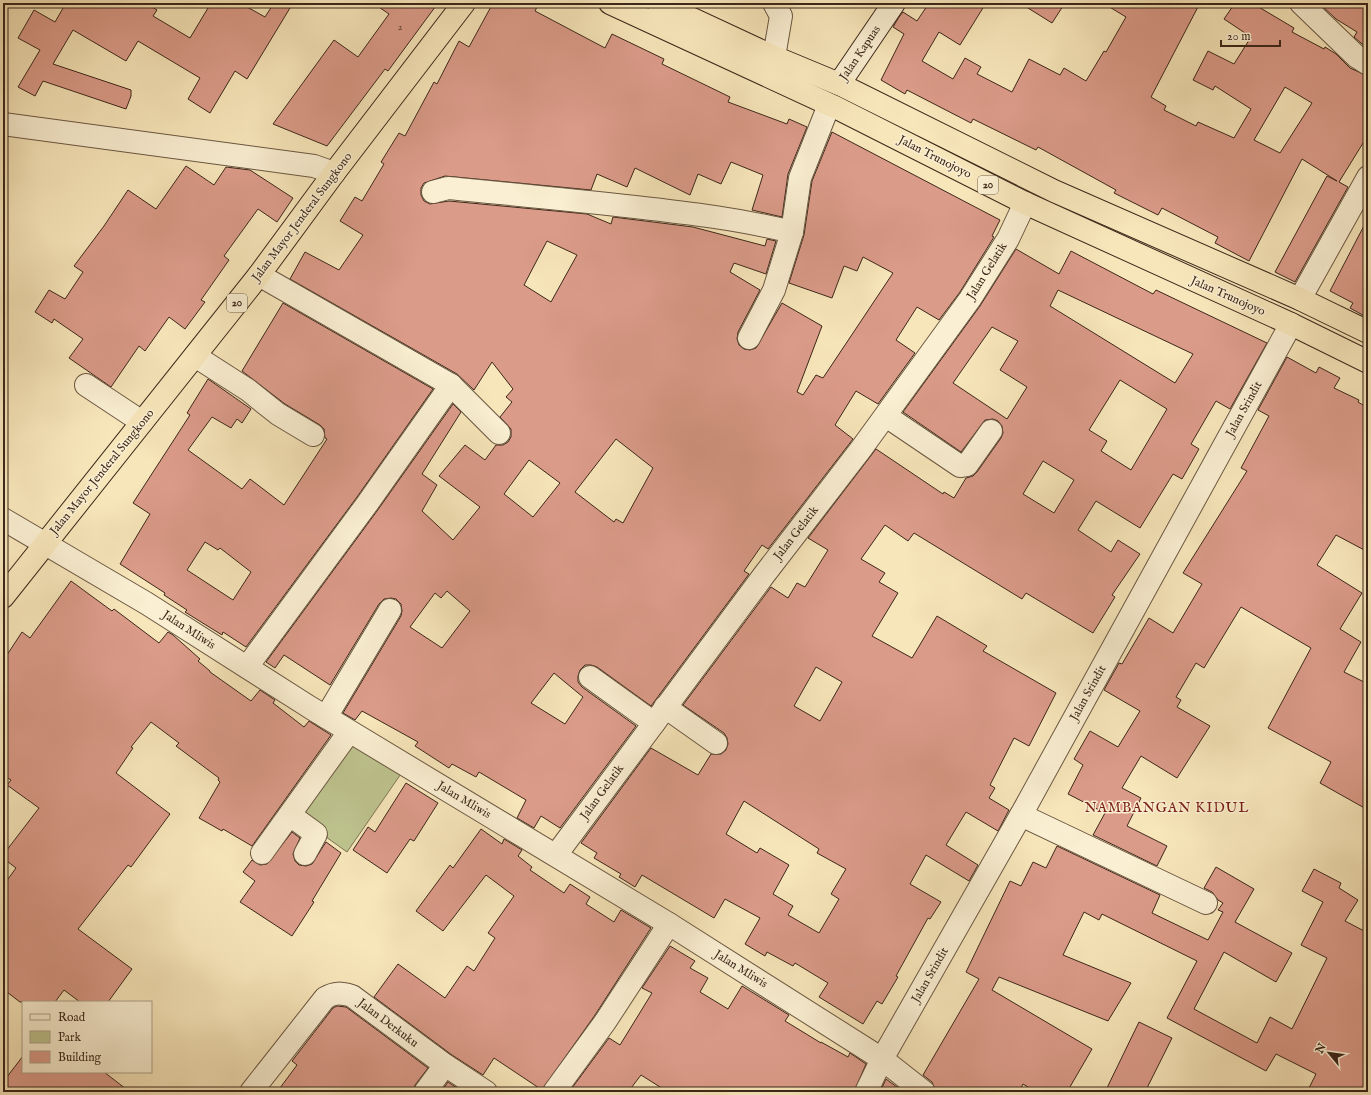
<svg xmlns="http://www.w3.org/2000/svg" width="1371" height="1095" font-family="'IM FELL English',serif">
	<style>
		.green { fill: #bec48f; stroke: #7d7654 }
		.building { fill: #db9b89; stroke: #3c271a; fill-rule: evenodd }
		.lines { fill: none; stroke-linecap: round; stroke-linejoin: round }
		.minor-casing { stroke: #6b5742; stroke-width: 24 }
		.tertiary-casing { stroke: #6b5742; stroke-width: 24 }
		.secondary-casing { stroke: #3c271a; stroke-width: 24 }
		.trunk-casing { stroke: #3c271a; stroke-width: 24 }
		.minor { stroke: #faefd2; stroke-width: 22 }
		.tertiary { stroke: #faefd2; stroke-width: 22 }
		.secondary { stroke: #faefd2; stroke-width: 22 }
		.trunk { stroke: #f7e6ba; stroke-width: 22 }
		.labels { text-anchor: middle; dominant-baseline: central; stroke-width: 3; stroke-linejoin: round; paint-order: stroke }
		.number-label { font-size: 10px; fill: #644436 }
		.shield { fill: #faefd2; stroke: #756351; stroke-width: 1 }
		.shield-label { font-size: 11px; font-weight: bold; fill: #3c271a }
		.street-label { font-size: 12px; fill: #3c271a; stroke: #faefd2 }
		.quarter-label { font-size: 14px; letter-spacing: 1px; fill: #7a1f14; stroke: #faefd2 }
	</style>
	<rect width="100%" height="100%" fill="#f7e6ba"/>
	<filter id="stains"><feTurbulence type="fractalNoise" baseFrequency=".005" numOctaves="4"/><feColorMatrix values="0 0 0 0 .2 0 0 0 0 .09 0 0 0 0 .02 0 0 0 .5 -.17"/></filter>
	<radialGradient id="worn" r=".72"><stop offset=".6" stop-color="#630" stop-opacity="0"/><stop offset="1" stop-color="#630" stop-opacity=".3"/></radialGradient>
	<path class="green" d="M350,734L405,768L347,852L294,814Z"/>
	<g class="building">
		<path d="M66,3H146L157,10L153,16L190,38L211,3H240L265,17L274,3H293L247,79L235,71L210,113L188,99L200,78L138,41L126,61L73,30L53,64L131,90V96L126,109L43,81L35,96L18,87L40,50L18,38L34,10L55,22Z"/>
		<path d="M373,3H438L388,71L385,69L327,146L273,124L334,40L358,57L389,14Z"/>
		<path d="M493,3H539L535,11L605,48L612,34L664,59L662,64L730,97L728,102L787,124L789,119L807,127L788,174L782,217L752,210L763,175L731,162L721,184L698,174L690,195L635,168L627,187L597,174L591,190L445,176L424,183L421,188V195L424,201L430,204L449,201L587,214L611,224L613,217L693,227L765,246L767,239L776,241L766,274L734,263L730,272L760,290L738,332L737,339L739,345L744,349L750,350L756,348L782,303L822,326L797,392L803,395L816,375L823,378L893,273L863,257L857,271L844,266L832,298L789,283L804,235L812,181L832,132L1000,220L992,236L994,237L960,292L939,320L917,307L896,340L915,353L878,404L856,391L835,425L853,439L768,549L762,545L744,571L749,574L651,706L597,667L591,665H585L580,670L578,676V682L582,687L636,726L560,828L541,816L534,828L517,818L526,800L479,772L476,777L452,764L449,768L415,746L418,742L362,711L355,720L343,713L401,616L402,611L401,604L396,599L391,598L384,599L379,604L330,685L284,655L275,668L266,662L377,511L453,404L461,412L422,474L437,485L422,511L453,540L480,507L439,476L465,445L485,460L496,445H503L508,442L511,437V429L500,417L512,402L506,397L513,389L492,362L474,390L457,374L290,279L305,252L339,270L363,235L340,221L355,197L362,201L384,164L381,162L399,133L405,136L434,82L437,84L459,41L469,47ZM547,241L577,255L551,302L524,285ZM616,439L653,468L623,523L616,519L614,522L575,492ZM529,460L560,483L533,517L504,494ZM447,591L470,611L442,648L410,627L435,593L441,598ZM554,673L583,697L565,724L531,703Z"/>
		<path d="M929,3H986L960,45L939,32L922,61L953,79L965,58L981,67L977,74L1012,92L1029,59L1060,75L1064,68L1086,81L1104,51L1106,52L1126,17L1103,3H1200L1151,97L1166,106L1164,110L1196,126L1198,122L1234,138L1251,109L1215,86L1213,90L1193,80L1208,51L1234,64L1251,37L1224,19L1235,3H1252L1294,28L1292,32L1324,49L1325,47L1336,54L1350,68L1368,76V135L1339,182L1348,187L1295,282L1275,272L1327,176L1337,181L1302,159L1249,261L1215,243L1218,237L1162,208L1158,215L1114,193L1116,190L1038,147L1036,150L973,119L971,123L907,90L905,94L881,80L904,34L893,27L899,17L903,12L917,21ZM1285,87L1312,103L1280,153L1254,140Z"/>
		<path d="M1020,3H1065L1052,23Z"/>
		<path d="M1319,3H1368V49L1354,37L1357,32L1336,19Z"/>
		<path d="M186,166L214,185L226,167L250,170L293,198L277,222L258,209L224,256L229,260L201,300L205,302L185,329L169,317L145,351L139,346L111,387L69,358L83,339L54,319L52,323L35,312L49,290L65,299L83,272L74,266L104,226L128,190L156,209Z"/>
		<path d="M1368,218V318L1350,308L1353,303L1330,291Z"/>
		<path d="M1016,249L1059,274L1071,251L1153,294L1156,290L1267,343L1230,409L1216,401L1191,444L1199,449L1182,479L1173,474L1140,528L1096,501L1078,530L1111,552L1118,540L1140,554L1112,595L1115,597L1093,633L1026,593L1022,599L914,533L908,541L885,525L861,559L885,573L879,582L898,593L872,636L912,658L937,616L987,646L983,651L1056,693L1029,746L1014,738L990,785L995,788L989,798L1009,810L998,831L966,812L946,845L978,865L969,881L926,855L910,884L941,902L930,919L928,918L896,976L898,977L882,1004L877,1001L863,1024L819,997L828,983L795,963L793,966L767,952L765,956L745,944L760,918L725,899L714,918L642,875L635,887L619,877L621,874L594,858L597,853L581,843L651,748L698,775L711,754H721L726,750L728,744L727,738L724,733L683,705L771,587L788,598L797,583L805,587L828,550L808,538L876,449L943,494L944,492L954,498L966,478L973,476L977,472L1001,438L1003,433L1002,426L998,421L993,419L985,420L961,452L903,412L980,306ZM1058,290L1193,354L1175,383L1050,306ZM992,327L1018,341L1000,370L1027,387L1007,419L953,383ZM1120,380L1167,409L1131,470L1101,451L1107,441L1089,430ZM1043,461L1074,480L1054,513L1023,494ZM816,667L842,682L820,721L794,706ZM744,801L819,849L817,853L846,869L831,894L839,899L819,933L788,915L793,906L773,894L789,865L760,848L757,853L726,834Z"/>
		<path d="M283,303L433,389L357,497L246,647L223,632L222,635L185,612L187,610L164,595L165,593L120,564L150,514L133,503L190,415L187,413L208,379L251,409L242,423L237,419L231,428L212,417L188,450L242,489L250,479L284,505L327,439L325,438L324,429L320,425L285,404L242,371ZM205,542L218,550L220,548L251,572L233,600L187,570Z"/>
		<path d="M1287,357L1316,373L1319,367L1340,378L1334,388L1359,400L1358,402L1368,408V552L1336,535L1317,565L1362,593L1340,629L1361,642L1344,672L1368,684V810L1320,783L1331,762L1268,728L1311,648L1241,607L1204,668L1196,663L1176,697L1181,700L1177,707L1210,726L1177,778L1141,756L1122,788L1141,798L1127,826L1167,846L1157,866L1093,835L1105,813L1068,794L1083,765L1074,759L1090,731L1118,747L1140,711L1104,690L1119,663L1122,664L1149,618L1173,633L1202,584L1183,573L1247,471L1241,468L1269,416L1258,410Z"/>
		<path d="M71,581L112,611L114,609L159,643L168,632L173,635L200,659L198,661L210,671V672L251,701L260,690L275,700L273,703L304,727L309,721L331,735L252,846L223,829L222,831L199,818L220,782L218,780L219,778L176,746L179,743L151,722L131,747L133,748L116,773L170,814L131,867L128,865L78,929L132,969L108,1002H80L64,990L55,1002H20L3,989V886L16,868L3,858V855L39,808L7,785L11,780L3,775V661L22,632L30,638Z"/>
		<path d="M406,783L438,803L414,841L410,839L387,873L353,850L368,827L375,832Z"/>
		<path d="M481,829L502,844L504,839L522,850L518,856L532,867L530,870L564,893L570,884L590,897L586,904L614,922L621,910L651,928L595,1015L542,1090L494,1058L483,1075L452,1055L374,997L398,964L445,998L467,966L474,971L495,938L488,933L514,896L486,875L443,931L416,911L450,865L453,868Z"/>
		<path d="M292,832L300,838L293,854L295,861L299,865L306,866L312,864L326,842L341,853L312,901L314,902L292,936L240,902L255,881L243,872L252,860L260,865L267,864Z"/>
		<path d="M1057,846L1160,895L1152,913L1208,940L1223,912L1218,910L1223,903L1218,900L1212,892L1204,888L1216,867L1254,889L1235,922L1292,953L1276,982L1224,952L1194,1009L1257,1043L1270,1017L1292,1029L1327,958L1301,945L1323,902L1302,891L1314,869L1341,883L1339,888L1358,900L1345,921L1368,933V1085L1364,1092H1307L1316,1074L1276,1054L1266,1071L1167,1018L1197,961L1102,914L1099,920L1084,912L1063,955L1131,983L1108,1021L999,977L992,990L1092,1049L1067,1092H1036L1023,1084L1019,1092H936L932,1082L923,1075L979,979L966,972L1010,881L1021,886L1033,862L1046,868Z"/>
		<path d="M670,946L695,961L690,968L708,978L700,992L728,1009L742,986L789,1015L785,1021L821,1043V1042L848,1057L850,1053L866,1064L854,1092H668L641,1075L628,1092H569L609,1038L620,1045L652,993L642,988Z"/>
		<path d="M337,1006L346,1007L428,1068L415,1085L413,1092H277L297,1065L292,1061L333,1008Z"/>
		<path d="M1139,1022L1172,1038L1145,1092H1105Z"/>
		<path d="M23,1056V1072H104L130,1092H3V1082Z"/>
		<path d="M886,1079L890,1082L904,1092H880Z"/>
		<path d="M448,1082L463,1092H441Z"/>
	</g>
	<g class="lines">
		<defs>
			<g id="minor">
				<path d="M1301,3L1357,57L1368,64"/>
				<path d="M765,74L774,57L781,16L774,3"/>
				<path d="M3,124L314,166L334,173"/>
				<path d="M433,192L448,188C510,194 573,200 635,207C688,213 740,219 792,232"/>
				<path d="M1300,299L1368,177"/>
				<path d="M749,338L774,290L792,232L800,178L829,105"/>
				<path d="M195,356L248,390L278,414L313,435"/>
				<path d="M86,385L142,422"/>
				<path d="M451,385L499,433"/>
				<path d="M886,416L960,466L967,465L991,431"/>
				<path d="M247,667L367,504L451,385L259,275"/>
				<path d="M590,677L654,723"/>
				<path d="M665,707L716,743"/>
				<path d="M326,717L390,610"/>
				<path d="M290,815L316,834L305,854"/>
				<path d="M1021,815L1206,903"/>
				<path d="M262,853L349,732"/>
				<path d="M556,855L764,575L861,449L970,299L1008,239L1025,203"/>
				<path d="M251,1092L325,998C335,992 341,993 352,996L445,1065L486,1092"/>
				<path d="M425,1092L445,1065"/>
				<path d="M554,1092L605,1022L669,924"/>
				<path d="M866,1092L882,1059L924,1092"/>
			</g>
			<path id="tertiary" d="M3,519L146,603L311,708L669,924L882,1059L1021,815L1291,324"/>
			<path id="secondary" d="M839,84L894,3"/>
			<g id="trunk">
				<path d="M610,3L837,108L1025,203L1291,324L1368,362"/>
				<path d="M658,3L774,57L839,84L1054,191L1300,299L1368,332"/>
				<path d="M3,597L259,275L334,173L464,3"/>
			</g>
		</defs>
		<use href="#minor" class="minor-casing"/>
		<use href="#tertiary" class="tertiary-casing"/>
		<use href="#secondary" class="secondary-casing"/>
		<use href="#trunk" class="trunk-casing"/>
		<use href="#minor" class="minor"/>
		<use href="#tertiary" class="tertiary"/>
		<use href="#secondary" class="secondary"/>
		<use href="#trunk" class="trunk"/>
	</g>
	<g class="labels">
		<g class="number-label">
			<text x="400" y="27">2</text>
		</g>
		<g class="shield">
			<rect x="978" y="176" width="20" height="18" rx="3"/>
			<rect x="227" y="294" width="20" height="18" rx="3"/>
		</g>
		<g class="shield-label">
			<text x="988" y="185">20</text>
			<text x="237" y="303">20</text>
		</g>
		<g class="street-label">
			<text transform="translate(860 53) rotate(-56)">Jalan Kapuas</text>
			<text transform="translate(935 157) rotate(27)">Jalan Trunojoyo</text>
			<text transform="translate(302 217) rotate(-53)">Jalan Mayor Jenderal Sungkono</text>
			<text transform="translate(987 271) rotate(-58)">Jalan Gelatik</text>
			<text transform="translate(1228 296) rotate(24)">Jalan Trunojoyo</text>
			<text transform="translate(1244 409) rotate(-61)">Jalan Srindit</text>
			<text transform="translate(102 472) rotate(-51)">Jalan Mayor Jenderal Sungkono</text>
			<text transform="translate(796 533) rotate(-52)">Jalan Gelatik</text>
			<text transform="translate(189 630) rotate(33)">Jalan Mliwis</text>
			<text transform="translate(1088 693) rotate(-61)">Jalan Srindit</text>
			<text transform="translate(602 792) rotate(-54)">Jalan Gelatik</text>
			<text transform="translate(464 800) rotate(31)">Jalan Mliwis</text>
			<text transform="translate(741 969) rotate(32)">Jalan Mliwis</text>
			<text transform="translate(930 975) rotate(-60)">Jalan Srindit</text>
			<text transform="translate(388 1023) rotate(37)">Jalan Derkuku</text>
		</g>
		<g class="quarter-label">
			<text x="1167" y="808">NAMBANGAN KIDUL</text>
		</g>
	</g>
	<rect width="1371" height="1095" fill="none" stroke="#f7e6ba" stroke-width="16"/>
	<rect x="4" y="4" width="1363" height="1087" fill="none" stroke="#3c271a" stroke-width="2"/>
	<rect x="8" y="8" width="1355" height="1079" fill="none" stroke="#3c271a"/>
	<rect x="22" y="1001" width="130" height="72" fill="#faefd2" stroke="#ae9f88"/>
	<rect x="30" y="1014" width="20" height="6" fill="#faefd2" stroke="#ae9f88"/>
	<text x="58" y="1021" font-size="12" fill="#3c271a">Road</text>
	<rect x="30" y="1031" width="20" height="12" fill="#bec48f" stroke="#ae9f88"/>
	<text x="58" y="1041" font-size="12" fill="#3c271a">Park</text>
	<rect x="30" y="1051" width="20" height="12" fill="#db9b89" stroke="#ae9f88"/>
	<text x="58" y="1061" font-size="12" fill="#3c271a">Building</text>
	<g transform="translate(1329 1053) rotate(299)" stroke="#faefd2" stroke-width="3" paint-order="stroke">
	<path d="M0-3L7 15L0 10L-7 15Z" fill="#3c271a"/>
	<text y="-6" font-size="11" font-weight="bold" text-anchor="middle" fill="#3c271a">N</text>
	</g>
	<path d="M1221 40v6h59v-6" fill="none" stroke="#3c271a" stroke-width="2"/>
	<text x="1227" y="40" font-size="12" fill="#3c271a" stroke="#faefd2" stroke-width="3" paint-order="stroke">20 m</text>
	<rect width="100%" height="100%" filter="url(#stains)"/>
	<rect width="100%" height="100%" fill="url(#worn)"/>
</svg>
